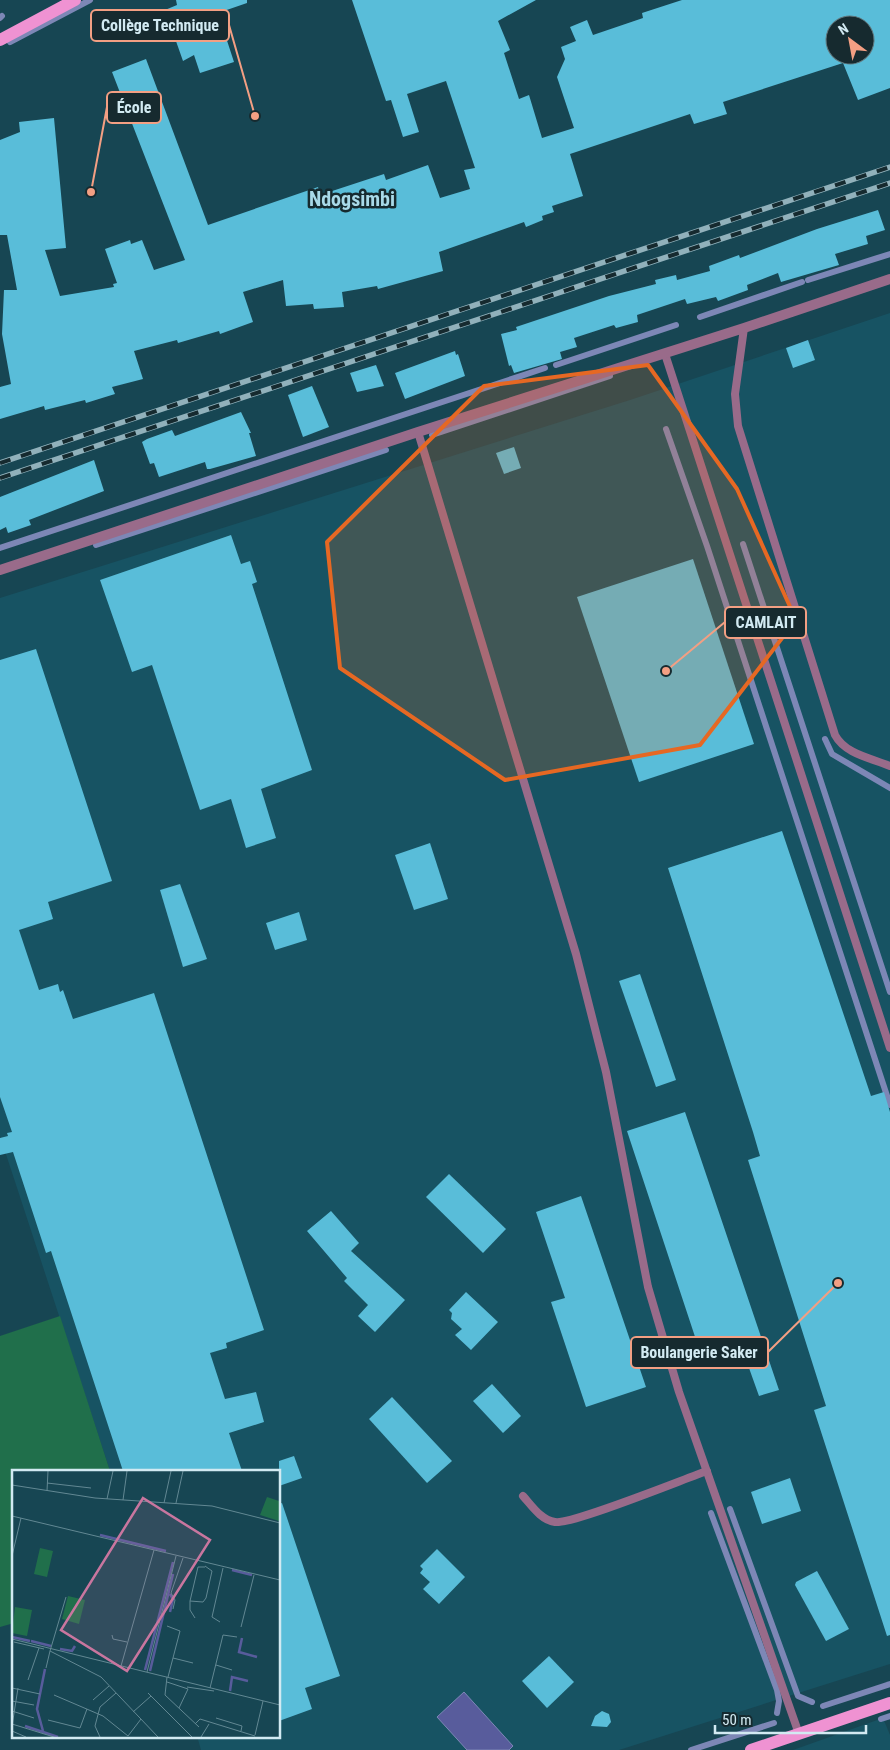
<svg xmlns="http://www.w3.org/2000/svg" width="890" height="1750" font-family="'Roboto Condensed',sans-serif">
	<style>
		.built { fill: #175363 }
		.green { fill: #206f4b }
		.water { fill: #585c9c; stroke: #7d87b6 }
		.lines { fill: none; stroke-linecap: round; stroke-linejoin: round }
		.stream { stroke: #7d87b6; stroke-width: 6 }
		.building { fill: #59bdd9; fill-rule: evenodd }
		.service { stroke: #996b8a; stroke-width: 8 }
		.minor { stroke: #996b8a; stroke-width: 10 }
		.primary { stroke: #ef92d2; stroke-width: 12 }
		.rail-casing { stroke: #91b1bb; stroke-width: 5.5 }
		.rail { stroke: #162a2f; stroke-width: 4; stroke-dasharray: 11; stroke-linecap: butt }
		.marked { fill: #e66823; fill-opacity: 0.2; stroke: #e66823; stroke-width: 4; stroke-linejoin: round }
		.labels { text-anchor: middle; dominant-baseline: central; stroke-width: 5; stroke-linejoin: round; paint-order: stroke }
		.district-label { font-size: 20px; font-weight: bold; fill: #a9dae9; stroke: #162a2f }
		.inset-river { fill: none; stroke: #585c9c; stroke-width: 2.5 }
		.inset-road { fill: none; stroke: #628893; stroke-width: 1 }
		.view { fill: #c9769f; fill-opacity: 0.15; stroke: #c9769f; stroke-width: 2.5 }
		.inset-edge { fill: none; stroke: #d2eaf2; stroke-width: 2.5 }
		.leader { fill: none; stroke: #f39f83; stroke-width: 2 }
		.callout-dot { fill: #f39f83; stroke: #162a2f; stroke-width: 2 }
		.callout { fill: #162a2f; stroke: #f39f83; stroke-width: 2 }
		.callout-label { font-size: 16px; text-anchor: middle; font-weight: bold; fill: #d2eaf2 }
	</style>
	<rect width="100%" height="100%" fill="#174653"/>
	<g class="built">
		<path d="M890,313V1664L619,1750H201L197,1736H279V1471H110L0,1136V598L630,400Z"/>
		<path d="M883,1718L890,1735V1750H793Z"/>
	</g>
	<path class="green" d="M60,1316L110,1471H14V1623L0,1627V1336Z"/>
	<path class="water" d="M464,1692L513,1746L509,1750H467L437,1717Z"/>
	<g class="lines">
		<g class="stream">
			<path d="M0,18L2,16"/>
			<path d="M10,42L90,0"/>
			<path d="M808,280L890,254"/>
			<path d="M700,317L802,282"/>
			<path d="M556,365L676,325"/>
			<path d="M666,429L707,546L890,1105"/>
			<path d="M432,435L610,376"/>
			<path d="M743,544L890,992"/>
			<path d="M96,545L386,450"/>
			<path d="M0,548L545,368"/>
			<path d="M825,739L832,754L890,788"/>
			<path d="M730,1509L798,1696L812,1702"/>
			<path d="M711,1513L777,1690L779,1701L777,1713"/>
			<path d="M823,1706L890,1684"/>
			<path d="M881,1719L890,1716"/>
			<path d="M691,1750L774,1723"/>
		</g>
	</g>
	<g class="building">
		<path d="M176,0H247V3L218,13L234,62L200,73L194,55L183,61L165,10L177,5Z"/>
		<path d="M352,0H536L498,21L510,50L504,53L519,99L529,95L542,138L574,128L557,77L565,59L561,47L576,41L570,27L587,20L593,35L643,18L642,13L682,0H890V88L858,100L843,63L723,102L727,114L694,124L690,114L570,154L583,196L552,206L554,212L542,216L543,220L526,227L524,222L439,252L443,271L378,289L377,286L342,292L344,307L314,309L313,304L286,306L283,280L243,292L253,322L220,334L219,331L178,343L177,340L134,351L143,379L112,387L115,394L86,403L85,400L45,410L44,406L0,419V387L11,384L2,334L4,290H17L7,235H0V140L20,132L19,122L54,118L66,248L45,250L60,296L114,287L113,284L117,283L105,249L130,240L131,244L142,240L154,270L185,260L112,72L146,59L208,225L318,187L320,195L384,174L386,180L428,165L440,198L470,189L464,170L475,168L446,81L407,94L419,132L403,137L391,100L386,101ZM835,25H865V55H835Z"/>
		<path d="M878,210L885,230L866,236L868,244L835,254L839,265L781,282L778,273L747,285L748,290L718,301L716,297L687,304L685,299L637,315L638,322L616,328L614,325L574,338L577,347L560,352L562,359L514,373L511,365L509,366L501,334L517,330L516,327L609,296L656,284L655,280L676,275L677,280L710,271L709,266L739,255L740,258L817,229Z"/>
		<path d="M808,340L815,360L793,368L786,348Z"/>
		<path d="M455,351L456,355L458,354L465,376L405,399L395,373Z"/>
		<path d="M376,365L384,386L357,392L350,373Z"/>
		<path d="M312,386L329,427L303,437L288,395Z"/>
		<path d="M241,412L251,433H249L256,456L210,469H207L205,462L159,477L154,463L150,464L142,442L147,439L172,430L175,436Z"/>
		<path d="M514,447L521,468L504,474L496,453Z"/>
		<path d="M94,460L104,491L29,520L31,525L8,533L6,527L0,530V497Z"/>
		<path d="M231,535L241,564L250,561L257,582L252,584L312,770L261,789L276,838L246,848L231,799L200,810L152,665L132,672L100,580Z"/>
		<path d="M693,559L754,744L639,782L577,597Z"/>
		<path d="M36,649L112,881L48,902L53,919L19,930L39,990L58,984L60,992L63,990L73,1019L154,993L264,1330L226,1343L227,1348L210,1353L225,1399L256,1392L264,1422L229,1433L242,1471H123L51,1251L46,1253L13,1152L0,1155V1138L8,1136L7,1133L12,1132L0,1097V660Z"/>
		<path d="M782,831L871,1096L884,1092L890,1112V1635L887,1636L814,1410L826,1406L748,1160L760,1156L753,1132L668,868Z"/>
		<path d="M430,843L448,899L414,910L395,855Z"/>
		<path d="M180,884L207,959L183,967L160,890Z"/>
		<path d="M299,912L307,940L275,950L266,923Z"/>
		<path d="M640,974L676,1080L656,1087L619,981Z"/>
		<path d="M685,1112L779,1390L759,1396L744,1354L705,1367L627,1131Z"/>
		<path d="M449,1174L506,1229L483,1253L426,1197Z"/>
		<path d="M581,1196L646,1387L586,1407L551,1302L565,1298L536,1212Z"/>
		<path d="M331,1211L359,1243L351,1251L405,1300L375,1332L358,1316L368,1305L344,1281L347,1278L307,1231Z"/>
		<path d="M466,1292L498,1322L471,1350L455,1335L462,1329L451,1319L452,1313L449,1310Z"/>
		<path d="M492,1384L521,1416L503,1433L473,1401Z"/>
		<path d="M392,1397L452,1461L427,1483L369,1419Z"/>
		<path d="M294,1456L302,1478L279,1486V1461Z"/>
		<path d="M790,1478L801,1511L762,1524L751,1492Z"/>
		<path d="M282,1503L340,1676L305,1688L312,1709L279,1721V1504Z"/>
		<path d="M437,1549L465,1577L439,1604L423,1589L430,1582L420,1573L423,1569L420,1566Z"/>
		<path d="M817,1571L849,1629L826,1641L795,1585L796,1582Z"/>
		<path d="M549,1656L574,1682L547,1708L522,1681Z"/>
		<path d="M602,1711L609,1714L611,1722L607,1727L591,1726L595,1716Z"/>
	</g>
	<g class="lines">
		<g class="service">
			<path d="M744,328L735,394L738,426L835,735C845,754 871,758 890,766"/>
			<path d="M665,354L890,1048"/>
			<path d="M418,432L576,954L606,1072L648,1287L679,1392L799,1734"/>
			<path d="M523,1496C532,1506 541,1520 555,1522C571,1525 684,1479 707,1471"/>
		</g>
		<path class="minor" d="M0,570L418,432L744,328L890,279"/>
		<g class="primary">
			<path d="M0,40L75,0"/>
			<path d="M751,1750L890,1703"/>
		</g>
		<defs>
			<g id="rail">
				<path d="M0,463L890,167"/>
				<path d="M0,478L890,183"/>
			</g>
		</defs>
		<use href="#rail" class="rail-casing"/>
		<use href="#rail" class="rail"/>
	</g>
	<path class="marked" d="M648,365L737,489L796,620L700,745L505,780L340,668L327,542L484,386Z"/>
	<g class="labels">
		<g class="district-label">
			<text x="352" y="199">Ndogsimbi</text>
		</g>
	</g>
	<g transform="translate(12 1470)">
		<rect width="268" height="268" fill="#174653"/>
		<path d="M255,27L267,31V51L248,45ZM28,78L41,81L35,107L22,104ZM56,126L73,130L67,154L50,149ZM3,137L20,140L15,166L0,163Z" fill="#206f4b"/>
		<path class="inset-river" d="M88,65L154,81M220,100L240,105M158,124L161,129L158,142M0,167L18,171M230,168L227,182L245,187M19,171L39,176M48,179L60,181L63,176M133,200L161,92M138,201L161,104M218,221L220,207L236,211M13,256L46,267M31,261L25,239L33,199"/>
		<path class="inset-road" d="M35,13L79,18M0,15L83,28L200,36L268,53M35,21L36,1M95,29L101,1M111,30L115,1M152,33L159,1M164,33L171,1M0,46L268,110M0,86L9,48M54,127L38,181L89,207L146,267M178,131L191,132L194,128L200,101L193,96M161,139L163,130L159,123L171,88M183,148L178,140V131L186,97H193M208,152L200,147L211,98M155,156L168,161L156,207M229,157L242,105M100,165L101,169L115,172M0,169L268,235M2,172L32,179M161,188L181,193M204,195L220,200M109,196L142,80M34,198L38,181M135,202L164,86M155,207L153,225L187,257M16,210L27,178M155,212L176,219L167,238M175,217L202,221M0,218L28,224M198,218L211,165L225,167M136,223L180,267M42,225L91,246L116,266L129,249M81,230L97,216M0,231L22,235M0,241L22,248M121,242L139,226M204,248L230,256L229,261M36,250L68,258L75,239M0,254L42,267M183,254L188,249L243,266M0,256L6,218M0,261L14,267M243,265L251,231M88,267L83,256L88,237L104,223M189,267L197,254"/>
		<path class="view" d="M131,28L198,70L115,201L49,160Z"/>
		<rect width="268" height="268" class="inset-edge"/>
	</g>
	<path class="leader" d="M255 116L229 25M91 192L107 107M666 671L725 622M838 1283L768 1352"/>
	<g class="callout-dot">
		<circle cx="255" cy="116" r="5"/>
		<circle cx="91" cy="192" r="5"/>
		<circle cx="666" cy="671" r="5"/>
		<circle cx="838" cy="1283" r="5"/>
	</g>
	<g class="callout">
		<rect x="91" y="10" width="138" height="31" rx="5"/>
		<rect x="107" y="92" width="54" height="31" rx="5"/>
		<rect x="725" y="607" width="81" height="31" rx="5"/>
		<rect x="631" y="1337" width="137" height="31" rx="5"/>
	</g>
	<g class="callout-label">
		<text x="160" y="31">Collège Technique</text>
		<text x="134" y="113">École</text>
		<text x="766" y="628">CAMLAIT</text>
		<text x="699" y="1358">Boulangerie Saker</text>
	</g>
	<g transform="translate(850 40) rotate(328)"><circle r="24" fill="#162a2f" stroke="#61777d"/>
	<path d="M0-4L9 19L0 12L-9 19Z" fill="#f39f83"/>
	<text y="-8" font-size="14" font-weight="bold" text-anchor="middle" fill="#d2eaf2">N</text>
	</g>
	<path d="M715 1725v8h151v-8" fill="none" stroke="#d2eaf2" stroke-width="2.5"/>
	<text x="722" y="1725" font-size="15" fill="#d2eaf2" stroke="#162a2f" stroke-width="4" paint-order="stroke">50 m</text>
</svg>
